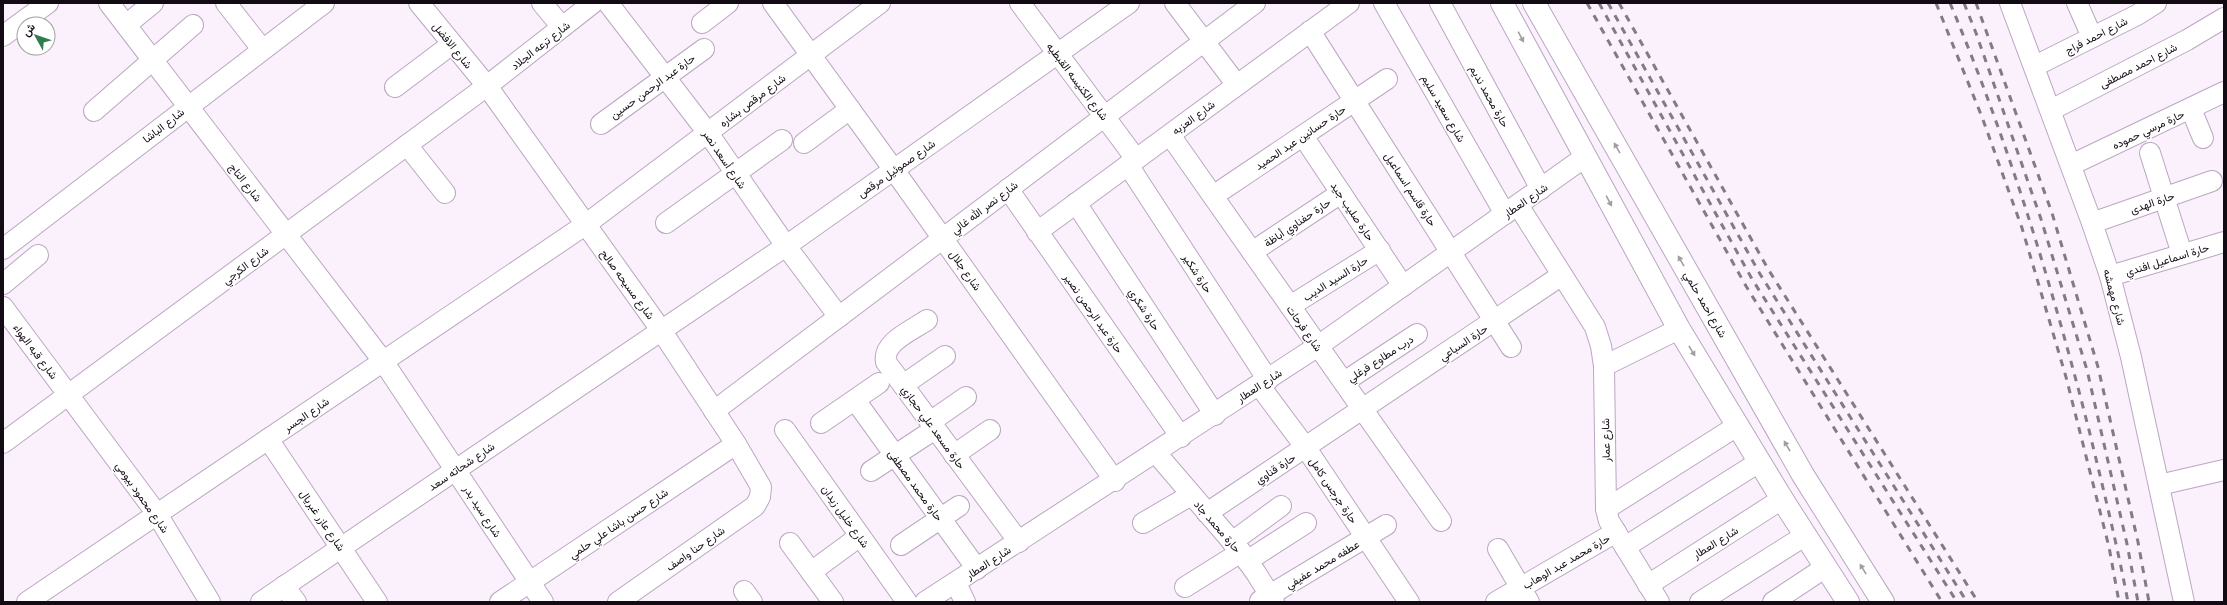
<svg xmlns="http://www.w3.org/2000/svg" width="2227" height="605" font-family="'Noto Sans',Vazirmatn,sans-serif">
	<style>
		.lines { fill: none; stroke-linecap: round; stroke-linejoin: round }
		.minor-casing { stroke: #bca6c2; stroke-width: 22 }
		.major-casing { stroke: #bca6c2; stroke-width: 24 }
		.minor { stroke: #fff; stroke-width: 20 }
		.major { stroke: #fff; stroke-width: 22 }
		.rail { stroke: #827a84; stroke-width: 3; stroke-dasharray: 7 7; stroke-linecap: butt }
		.oneway { fill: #a19da1 }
		.labels { text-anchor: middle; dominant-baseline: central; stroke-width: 3.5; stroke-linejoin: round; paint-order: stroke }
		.street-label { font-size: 11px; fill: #130b14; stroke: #fff }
	</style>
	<rect width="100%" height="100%" fill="#faf1fd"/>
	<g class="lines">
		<defs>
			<g id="minor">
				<path d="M109,3L383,361L543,602"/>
				<path d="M226,3L262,49"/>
				<path d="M419,3L487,86L661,330L736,444L761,487L760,497L755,506L618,602"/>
				<path d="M542,3L562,27"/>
				<path d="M608,3L708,133L786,246L839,317"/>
				<path d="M773,3L894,170L1115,481"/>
				<path d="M1020,3L1136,159"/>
				<path d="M1175,3L1237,85"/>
				<path d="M1384,3L1505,214"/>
				<path d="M1440,3L1541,189"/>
				<path d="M2010,3L2092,223L2110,276L2131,357L2184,602"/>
				<path d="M2077,3L2092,37"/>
				<path d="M702,23L728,3"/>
				<path d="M126,25L153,3"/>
				<path d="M1310,31L1511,347"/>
				<path d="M3,36L48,3"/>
				<path d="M2035,66L2137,15L2156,3"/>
				<path d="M395,87L452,44"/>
				<path d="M2191,109L2203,138"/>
				<path d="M2051,110L2187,40L2224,18"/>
				<path d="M94,111L193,25"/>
				<path d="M601,124L704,49"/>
				<path d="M1170,135L1441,521"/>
				<path d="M1303,136L1403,286"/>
				<path d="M804,143L850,109"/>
				<path d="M407,145L445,193"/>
				<path d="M2150,153L2182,254"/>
				<path d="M1128,165L1268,380"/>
				<path d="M2071,165L2224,92"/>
				<path d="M1008,189L1181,437"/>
				<path d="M1213,196L1387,79"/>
				<path d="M1076,203L1215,415"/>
				<path d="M1518,205L1595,327L1601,346L1604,366L1606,509L1609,521L1659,602"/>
				<path d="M666,223L782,140"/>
				<path d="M2092,223L2212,181"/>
				<path d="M1037,232L1349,3"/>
				<path d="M3,249L324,3"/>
				<path d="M1252,252L1341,193"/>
				<path d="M2110,276L2224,242"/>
				<path d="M3,284L38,255"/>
				<path d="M1290,306L1380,250"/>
				<path d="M3,307L157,514L210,602"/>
				<path d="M927,320C913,330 882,342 886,362L1019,542"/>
				<path d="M1604,366L1679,329"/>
				<path d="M1344,382L1417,334"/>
				<path d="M903,385L945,356"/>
				<path d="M1259,385L1306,448L1409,602"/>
				<path d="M855,400L977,569"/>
				<path d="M714,411L1255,3"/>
				<path d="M930,422L966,397"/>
				<path d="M821,423L879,383"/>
				<path d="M785,430L907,602"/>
				<path d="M268,439L377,602"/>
				<path d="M3,443L487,86L593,3"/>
				<path d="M1156,453L1241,552L1256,573L1274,602"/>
				<path d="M954,455L990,430"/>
				<path d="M871,471L935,429"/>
				<path d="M2159,485L2224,470"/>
				<path d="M1606,509L1737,426"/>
				<path d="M1207,513L1562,275"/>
				<path d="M1143,523L1191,495"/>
				<path d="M1232,542L1281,506"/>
				<path d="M790,543L833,602"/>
				<path d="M901,545L959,506"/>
				<path d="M1625,547L1759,462"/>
				<path d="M1498,549L1529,602"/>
				<path d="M1247,561L1306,523"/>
				<path d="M811,572L860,536"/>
				<path d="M956,583L965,602"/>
				<path d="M1648,585L1782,499"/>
				<path d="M284,586L296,602"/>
				<path d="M1185,587L1241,552"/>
				<path d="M744,591L752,602"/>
				<path d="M1260,601L1386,525"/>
				<path d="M27,602L585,225L880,3"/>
				<path d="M261,602L786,246L1129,3"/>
				<path d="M500,602L736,444"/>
				<path d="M925,602L1318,346L1585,157"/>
				<path d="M1496,602L1616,532"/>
				<path d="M1700,602L1806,535"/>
				<path d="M1773,602L1826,567"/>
			</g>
			<g id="major">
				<path d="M1502,3L1679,329L1782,499L1848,602"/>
				<path d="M1534,3L1803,475L1883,602"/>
			</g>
		</defs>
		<use href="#minor" class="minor-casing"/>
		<use href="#major" class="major-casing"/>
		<use href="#minor" class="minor"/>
		<use href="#major" class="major"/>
		<g class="rail">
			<path d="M1587,3L1746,286L1942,602"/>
			<path d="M1599,3L1752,279L1957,602"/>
			<path d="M1608,3L1760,274L1967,602"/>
			<path d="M1619,3L1768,269L1978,602"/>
			<path d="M1936,3L1982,117L2022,228L2066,377L2109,547L2119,602"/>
			<path d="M1950,3C2008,141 2052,285 2089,430C2103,488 2117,544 2128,602"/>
			<path d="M1964,3L1976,33L2041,219L2087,370L2127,544L2138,602"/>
			<path d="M1976,3L2052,213L2098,367L2138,542L2149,602"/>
		</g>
	</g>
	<defs><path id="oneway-solid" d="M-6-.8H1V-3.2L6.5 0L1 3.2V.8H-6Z"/></defs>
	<g class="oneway">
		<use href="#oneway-solid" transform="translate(1521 37) rotate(62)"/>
		<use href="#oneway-solid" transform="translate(1617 148) rotate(-120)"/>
		<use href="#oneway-solid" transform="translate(1609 201) rotate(62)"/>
		<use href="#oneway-solid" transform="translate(1681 261) rotate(-120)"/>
		<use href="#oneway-solid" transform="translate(1692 351) rotate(59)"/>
		<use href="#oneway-solid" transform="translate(1787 446) rotate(-120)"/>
		<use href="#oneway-solid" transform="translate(1863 569) rotate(-122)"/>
	</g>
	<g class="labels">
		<g class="street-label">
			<text transform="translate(2096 35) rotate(-27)">شارع احمد فراج</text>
			<text transform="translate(453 45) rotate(51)">شارع الافضل</text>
			<text transform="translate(540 45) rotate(-38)">شارع ترعه الجلاد</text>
			<text transform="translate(2138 65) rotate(-27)">شارع احمد مصطفى</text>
			<text transform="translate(1078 81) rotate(53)">شارع الكنيسه القبطيه</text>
			<text transform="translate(652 86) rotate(-36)">حارة عبد الرحمن حسين</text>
			<text transform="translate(1490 96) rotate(61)">حارة محمد نديم</text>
			<text transform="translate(752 100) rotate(-37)">شارع مرقص بشاره</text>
			<text transform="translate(1444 108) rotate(60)">شارع سعيد سليم</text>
			<text transform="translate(1193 117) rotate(-36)">شارع العزبه</text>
			<text transform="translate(163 125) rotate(-38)">شارع الباشا</text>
			<text transform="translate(2148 129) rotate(-25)">حارة مرسي حموده</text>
			<text transform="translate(1300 137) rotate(-34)">حارة حسانين عبد الحميد</text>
			<text transform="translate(725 159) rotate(56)">شارع أسعد نصر</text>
			<text transform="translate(896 168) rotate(-35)">شارع صموئيل مرقص</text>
			<text transform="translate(246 182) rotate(52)">شارع التاج</text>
			<text transform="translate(1411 189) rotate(57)">حارة قاسم اسماعيل</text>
			<text transform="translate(1525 200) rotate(-35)">شارع العطار</text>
			<text transform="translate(2152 202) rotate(-19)">حارة الهدى</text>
			<text transform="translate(984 207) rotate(-37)">شارع نصر الله غالي</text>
			<text transform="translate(1353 211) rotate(56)">حارة صليب جيد</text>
			<text transform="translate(1297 222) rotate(-34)">حارة حفناوي أباظة</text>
			<text transform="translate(2167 259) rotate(-17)">حارة اسماعيل افندي</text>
			<text transform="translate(245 265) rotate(-37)">شارع الكرجي</text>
			<text transform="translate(966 270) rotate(55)">شارع جلال</text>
			<text transform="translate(1198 273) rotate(57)">حارة شكير</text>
			<text transform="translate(1335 278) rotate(-32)">حارة السيد الديب</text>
			<text transform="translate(628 284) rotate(54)">شارع مسيحه صالح</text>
			<text transform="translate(2115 297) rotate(75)">شارع مهمشه</text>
			<text transform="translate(1706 304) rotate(60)">شارع احمد حلمي</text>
			<text transform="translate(1145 309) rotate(57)">حارة شكري</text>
			<text transform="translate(1094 313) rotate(55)">حارة عبد الرحمن نصير</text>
			<text transform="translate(1305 328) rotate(55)">شارع فرحات</text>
			<text transform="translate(1463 342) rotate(-34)">حارة السباعي</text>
			<text transform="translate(36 351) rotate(53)">شارع قبه الهواء</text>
			<text transform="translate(1380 358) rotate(-33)">درب مطاوع فرغلي</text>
			<text transform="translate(1259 385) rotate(-33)">شارع العطار</text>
			<text transform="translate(306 414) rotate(-34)">شارع الجسر</text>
			<text transform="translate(934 427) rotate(54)">حارة مسعد علي حجازي</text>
			<text transform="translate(1605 440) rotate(-91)">شارع عمار</text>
			<text transform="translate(461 466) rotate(-34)">شارع شحاته سعد</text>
			<text transform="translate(1275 468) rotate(-33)">حارة قناوي</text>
			<text transform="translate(916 485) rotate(54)">حارة محمد مصطفى</text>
			<text transform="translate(1334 490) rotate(56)">حارة جرجس كامل</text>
			<text transform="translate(143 497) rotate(55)">شارع محمود بيومي</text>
			<text transform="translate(483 511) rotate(57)">شارع سيد بدر</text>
			<text transform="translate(846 516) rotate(55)">شارع خليل زيدان</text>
			<text transform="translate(323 520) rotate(56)">شارع عازر غبريال</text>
			<text transform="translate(618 523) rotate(-34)">شارع حسن باشا علي حلمي</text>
			<text transform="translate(1218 526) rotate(49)">حارة محمد جاد</text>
			<text transform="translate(1715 542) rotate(-32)">شارع العطار</text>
			<text transform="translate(695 548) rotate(-35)">شارع حنا واصف</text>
			<text transform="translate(1566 561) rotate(-30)">حارة محمد عبد الوهاب</text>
			<text transform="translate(988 562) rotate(-33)">شارع العطار</text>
			<text transform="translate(1322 564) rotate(-31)">عطفه محمد عفيفي</text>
		</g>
	</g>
	<rect width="2227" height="605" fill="none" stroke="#130b14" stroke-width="8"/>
	<g transform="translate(36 36) rotate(310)"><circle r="19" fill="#ffffff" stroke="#a19da1"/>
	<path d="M0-3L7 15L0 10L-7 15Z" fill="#2e7d4d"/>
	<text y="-6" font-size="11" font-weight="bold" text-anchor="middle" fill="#130b14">ش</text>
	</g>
</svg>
